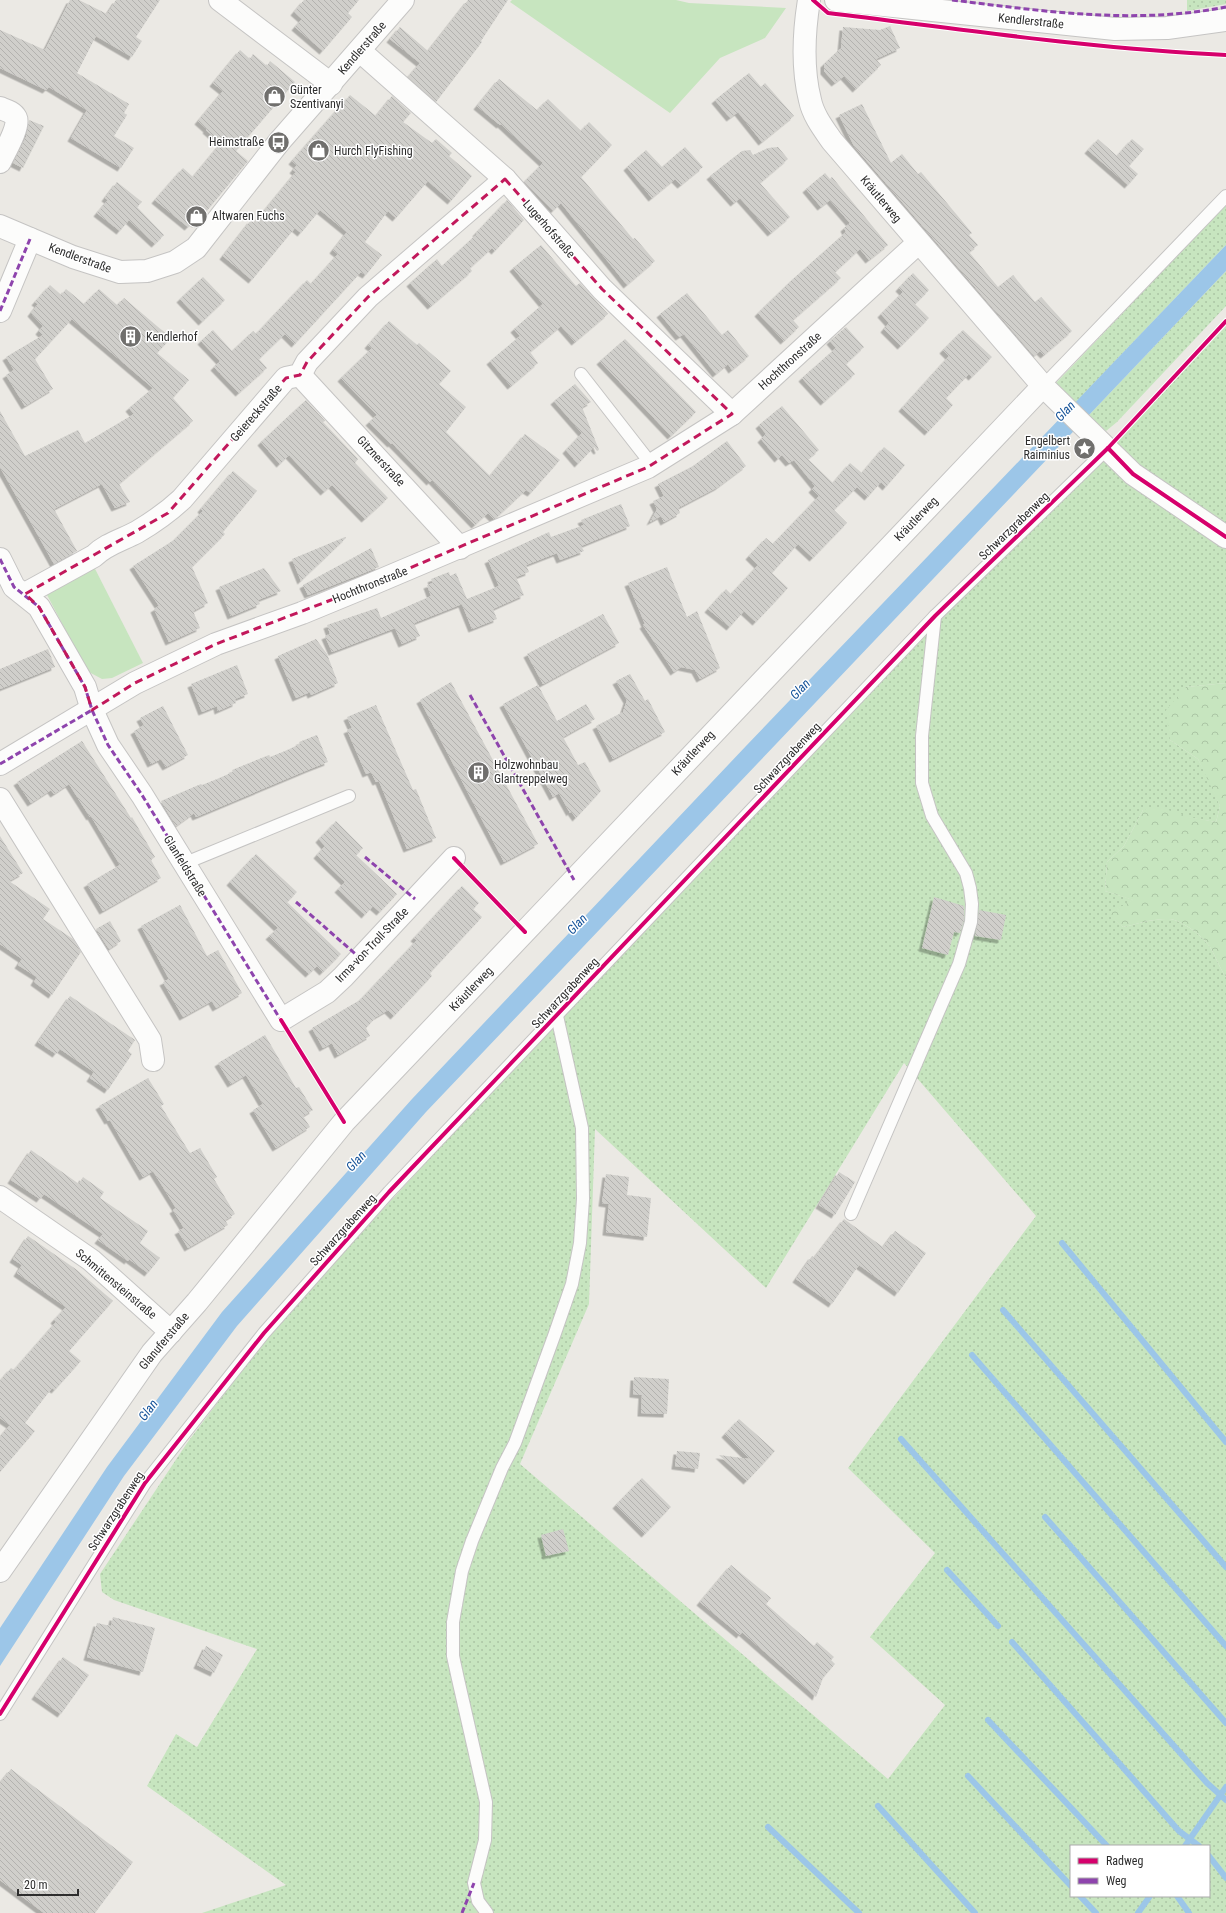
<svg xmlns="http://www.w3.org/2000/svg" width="1226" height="1913" font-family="'Roboto Condensed',sans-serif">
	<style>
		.grass { fill: url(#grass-dots); fill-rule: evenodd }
		.forest { fill: url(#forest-crowns) }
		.park { fill: #c7e5bf }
		.water { fill: #9cc6e8 }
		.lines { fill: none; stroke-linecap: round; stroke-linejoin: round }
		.stream { stroke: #9cc6e8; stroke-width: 6 }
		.building { fill: url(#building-back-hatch); filter: url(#shadow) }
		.service-casing { stroke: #c5c4c3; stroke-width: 14 }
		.minor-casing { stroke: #c5c4c3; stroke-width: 24 }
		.tertiary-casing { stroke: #c5c4c3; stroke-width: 24 }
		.service { stroke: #fcfcfb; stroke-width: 12 }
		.minor { stroke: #fcfcfb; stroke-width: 22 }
		.tertiary { stroke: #fcfcfb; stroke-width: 22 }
		.quiet { stroke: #8e44ad; stroke-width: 3; stroke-dasharray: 6 3; stroke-linecap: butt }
		.cycleway-casing { stroke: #fff; stroke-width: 6 }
		.cycleway { stroke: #d6006c; stroke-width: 4 }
		.marked { fill: none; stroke: #c2185b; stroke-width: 3; stroke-dasharray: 8 5; stroke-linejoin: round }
		.labels { text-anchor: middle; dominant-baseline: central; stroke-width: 3; stroke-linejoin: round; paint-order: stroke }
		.street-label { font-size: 12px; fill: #2d2d2d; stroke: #fff }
		.poi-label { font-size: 12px; fill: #2d2d2d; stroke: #fff; text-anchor: start }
		.water-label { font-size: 13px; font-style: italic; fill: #155399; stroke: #fff }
	</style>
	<defs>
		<pattern id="grass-dots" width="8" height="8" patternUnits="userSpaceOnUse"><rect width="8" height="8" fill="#c7e5bf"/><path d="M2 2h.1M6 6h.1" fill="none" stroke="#abc5a4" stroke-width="1.8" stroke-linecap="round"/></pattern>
		<pattern id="forest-crowns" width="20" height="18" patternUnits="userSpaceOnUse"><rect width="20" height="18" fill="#c7e5bf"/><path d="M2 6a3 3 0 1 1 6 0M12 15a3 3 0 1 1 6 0" fill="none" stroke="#abc5a4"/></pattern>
		<pattern id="building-back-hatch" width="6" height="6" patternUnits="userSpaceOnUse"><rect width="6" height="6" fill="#d0cfcb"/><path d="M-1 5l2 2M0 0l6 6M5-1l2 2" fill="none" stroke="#b3b2af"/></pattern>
		<filter id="shadow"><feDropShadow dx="-3.5" dy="3.5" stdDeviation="0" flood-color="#0004"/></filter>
	</defs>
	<rect width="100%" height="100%" fill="#ebe9e4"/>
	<g class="grass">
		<path d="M1187,0H1226V4L1187,11Z"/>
		<path d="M1226,205V245L1074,404L1057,389L1056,383Z"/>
		<path d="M1226,271V306L1117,422L1106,431L1088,416Z"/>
		<path d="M1226,326V683L1186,687L1170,740L1198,759L1210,782L1220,806L1216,822L1143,810L1124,846L1107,862L1105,891L1134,900L1108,914L1123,927C1137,924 1154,918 1169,919C1182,920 1203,936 1210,947C1216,957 1219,967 1226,977V1913H202L286,1885L147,1786L176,1734L197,1747L257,1649L114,1600L102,1592L100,1574L187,1443L274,1328L487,1096L598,978L999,559L1129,429ZM904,1063L1036,1216L848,1468L935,1553L870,1637L945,1705L888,1779L520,1464L589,1304L595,1129L766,1288ZM1071,1846H1209V1896H1071Z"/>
	</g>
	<path class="forest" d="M1226,683V977C1219,967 1216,957 1210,947C1203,936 1182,920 1169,919C1154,918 1137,924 1123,927L1107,914L1133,900L1105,891L1107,862L1124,846L1143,810L1156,806L1189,817L1216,822L1220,806L1198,759L1170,740L1166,710L1186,687Z"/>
	<g class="park">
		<path d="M512,0H676L689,3L786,8L765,38L720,58L670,113L510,2Z"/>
		<path d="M91,561L143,663L112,678L102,679L87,671L46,593Z"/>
	</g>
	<path class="water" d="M1226,245V271L426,1112L237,1326L124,1476L0,1666V1628L107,1467L222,1312L412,1099L746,746Z"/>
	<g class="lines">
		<g class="stream">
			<path d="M1062,1243L1226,1442"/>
			<path d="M1003,1310L1226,1567"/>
			<path d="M972,1355L1226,1646"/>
			<path d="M901,1439L1207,1783L1226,1800"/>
			<path d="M1045,1517L1226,1723"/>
			<path d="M947,1570L998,1626"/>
			<path d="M1012,1642L1179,1831L1199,1846"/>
			<path d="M988,1720L1107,1846"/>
			<path d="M968,1776L1071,1886"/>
			<path d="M878,1806L975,1913"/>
			<path d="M768,1827L859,1913"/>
			<path d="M1185,1846L1226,1787"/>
			<path d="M1209,1856L1226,1878"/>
			<path d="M1080,1896L1096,1913"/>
			<path d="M1177,1896L1189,1913"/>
			<path d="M1138,1913L1150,1896"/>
		</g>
	</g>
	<g class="building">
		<path d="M70,0H79L107,14L116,0H160L136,37L142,41L132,57L96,36L77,73L129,104L124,113L127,115L114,136L134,148L121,168L71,138L87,110L49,87L46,90L0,68V30L45,50Z"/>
		<path d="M304,0H359L348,13L352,17L323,51L295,27L302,19L294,12Z"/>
		<path d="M468,0H508L481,41L482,42L436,102L408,77L420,63L390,39L400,27L428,51Z"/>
		<path d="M890,26L900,48L876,59L881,65L856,89L844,76L835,83L824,71V64L841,48L843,27L880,30Z"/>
		<path d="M240,50L250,59L253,54L267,66L270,61L295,82L236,151L248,161L196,224L193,222L188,227L155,200L183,168L193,177L221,143L206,130L207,129L198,121L223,91L213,83Z"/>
		<path d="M749,73L761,87L765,83L794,116L762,142L738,112L730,118L715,100Z"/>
		<path d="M499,79L537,110L548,99L581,131L589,122L612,145L581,177L633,239L635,238L655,261L627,285L561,203L553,211L524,182L543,163L501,124L500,125L477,106Z"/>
		<path d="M350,95L376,116L392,96L411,113L403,122L432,143L436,139L452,153L449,156L472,176L451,201L428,181L396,218L388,211L365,242L382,255L366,275L361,272L295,344L285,334L259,359L267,368L239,393L214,367L220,361L201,341L213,330L232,351L253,331L256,334L307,280L311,284L338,254L333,250L347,232L320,210L301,233L295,228L252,280L223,256L251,220L254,223L296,172L293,170L297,165L292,161Z"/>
		<path d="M862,104L891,163L902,154L918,174L921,172L972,233L969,235L978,245L969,252L998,287L1013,275L1035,302L1041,297L1072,331L1044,355L1040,351L1034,356L854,146L839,115Z"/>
		<path d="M29,120L44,126L23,168L13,163L26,137Z"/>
		<path d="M1098,139L1117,156L1132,139L1144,149L1129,166L1138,174L1128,185L1088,150Z"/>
		<path d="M685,147L703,167L681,185L675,179L652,198L627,167L646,150L662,167Z"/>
		<path d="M778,147L788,159L760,183L790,217L771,233L740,198L734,203L710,176L742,151L750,150L753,155L768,148Z"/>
		<path d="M825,173L830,179L832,177L888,245L869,260L860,249L835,272L841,278L793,320L799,327L784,341L758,313L792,280L846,232L844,228L850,223L830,200L821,207L806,189Z"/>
		<path d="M117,182L142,202L137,207L164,235L155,244L129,220L120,231L97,213L108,200L105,198Z"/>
		<path d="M507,200L524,220L495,251L492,248L470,268L472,271L431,306L410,283L437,259L442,266L477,234L476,233Z"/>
		<path d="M541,245L576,286L580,283L608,314L575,342L561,326L530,352L538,363L511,386L490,361L520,336L514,329L543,304L513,268Z"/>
		<path d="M913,273L929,290L915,304L929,318L901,346L884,329L889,323L881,314L903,292L899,288Z"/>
		<path d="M203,277L225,300L202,322L180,299Z"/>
		<path d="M50,285L61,295L66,289L84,304L99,289L117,305L124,298L171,338L157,353L189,380L173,398L193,421L119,484L130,502L115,508L102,484L54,509L77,551L54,564L0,467V411L25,456L78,430L85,443L134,414L129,408L153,388L72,319L35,359L53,389L25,406L6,375L14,370L6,357L43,335L39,331L43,326L31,313L38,304L35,302Z"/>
		<path d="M687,293L722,335L728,330L749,356L732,370L728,364L716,374L684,334L679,337L660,314Z"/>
		<path d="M389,321L417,345L419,343L451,371L439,384L466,407L446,432L490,476L525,434L560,460L531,493L526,490L496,518L494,519L488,513L475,525L432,480L430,482L392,443L391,444L369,422L377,415L341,378L372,348L368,345Z"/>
		<path d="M846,327L864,347L846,364L855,374L824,402L802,378L836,348L830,341Z"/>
		<path d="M963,330L992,357L972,377L969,374L946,398L953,405L928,432L902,408L949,356L943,350Z"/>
		<path d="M625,339L696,412L671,436L600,361Z"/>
		<path d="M575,384L591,402L582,407L599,450L597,451L594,447L578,464L566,450L582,433L554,401Z"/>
		<path d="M306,400L325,421L323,422L358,459L355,463L388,498L365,519L332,485L324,492L289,455L280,464L261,442Z"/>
		<path d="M782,406L819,450L808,459L833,483L850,463L862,473L884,447L905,465L886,487L881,482L868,497L857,487L834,510L847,523L813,558L798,544L772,573L788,588L756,622L744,611L730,627L708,609L726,589L731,594L758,565L749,556L766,538L773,544L819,496L812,489L815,486L794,460L789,463L782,455L778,459L761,439L766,434L759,425Z"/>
		<path d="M727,441L746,466L718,487L678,508L680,513L664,522L661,516L650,522L657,509L653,501L664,496L658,484L693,466Z"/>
		<path d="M233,471L257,491L223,532L225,534L192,567L208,603L193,611L200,628L169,642L154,609L159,606L133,566L174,540L203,511L201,509Z"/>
		<path d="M621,504L630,526L581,546L584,551L560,560L557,553L526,565L529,572L516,577L524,595L493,609L497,619L472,629L462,604L414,623L420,636L402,644L395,628L332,652L325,636L330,634L327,625L377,608L381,618L431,596L427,585L433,583L431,579L449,572L450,576L456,573L467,599L499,586L488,560L549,532L551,537L584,525L581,520Z"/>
		<path d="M345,537L346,538L301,581L292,559Z"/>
		<path d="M371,548L379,567L308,595L303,585Z"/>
		<path d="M667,567L687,617L697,611L720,668L700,679L695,670L681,667L674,672L643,625L645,624L628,583Z"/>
		<path d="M264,568L281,591L258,600L260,604L231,616L219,587Z"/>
		<path d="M603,614L619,643L543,684L527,654Z"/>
		<path d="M316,639L327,654L338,683L311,695L310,692L296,698L278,656Z"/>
		<path d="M48,649L55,667L0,689V669Z"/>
		<path d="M237,665L248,694L235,699L236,703L218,711L217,706L202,712L191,684Z"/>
		<path d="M630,674L645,701L648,699L665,732L613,759L596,726L623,712L627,700L616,681Z"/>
		<path d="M451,682L538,844L504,862L420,700Z"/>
		<path d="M538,685L557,721L586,704L595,719L563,737L578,765L585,762L601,791L576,818L571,811L570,813L559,793L553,797L503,704Z"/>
		<path d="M376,705L413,790L416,789L436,838L407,849L379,781L376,782L371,772L366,774L347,730L352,728L347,717Z"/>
		<path d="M163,706L188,755L166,767L161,759L151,764L134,731L144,725L140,718Z"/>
		<path d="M317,735L328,762L310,769L196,817L194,813L176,826L161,801L201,784L202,785L217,779L233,772L232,770L269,755L270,757L285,751L300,744L299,742Z"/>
		<path d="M82,741L131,818L132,817L155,857L151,860L161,878L103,911L87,884L120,865L91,816L90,817L69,784L54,794L51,790L31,803L17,782Z"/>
		<path d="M336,821L363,848L356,855L397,894L380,912L373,906L365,915L338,889L345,882L317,855L325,846L319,839Z"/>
		<path d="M0,836L23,873L9,881L50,909L43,919L73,939L81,952L52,995L34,982L37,977L18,965L22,959L0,944Z"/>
		<path d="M256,854L297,892L287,902L341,954L323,972L317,966L309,974L269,936L278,928L230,882Z"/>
		<path d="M462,886L479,903L473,909L482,917L430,973L432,976L394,1016L388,1010L376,1017L366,1028L370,1036L338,1055L332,1043L323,1048L312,1028L360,1000L417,940L414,938Z"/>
		<path d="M934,897L964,906V921L960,933L954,932L948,955L922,948Z"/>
		<path d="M180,905L207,956L218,950L242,993L216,1008L212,1001L183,1017L163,982L169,979L141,926Z"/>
		<path d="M979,910L1006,915L1001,940L975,936Z"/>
		<path d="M110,921L121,941L109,949L96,929Z"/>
		<path d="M70,996L135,1040L128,1051L132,1054L108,1090L90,1078L94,1072L60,1049L56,1054L38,1042Z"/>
		<path d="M265,1035L296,1088L299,1087L313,1110L303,1116L310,1127L276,1148L253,1110L263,1104L246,1075L231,1084L218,1063Z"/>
		<path d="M148,1078L164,1104L161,1106L188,1150L190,1153L200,1148L217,1177L214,1179L235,1214L225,1220L228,1225L188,1248L178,1231L184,1228L173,1210L176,1208L153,1171L143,1177L110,1120L108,1121L99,1106Z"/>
		<path d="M31,1150L79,1184L83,1177L104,1192L100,1198L148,1231L140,1243L160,1258L148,1273L129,1259L128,1261L98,1240L103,1234L44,1194L40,1199L11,1180Z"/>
		<path d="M839,1172L855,1182L835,1215L819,1205Z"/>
		<path d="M606,1174L629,1177L627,1195L651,1198L647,1237L606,1232L609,1204L602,1203Z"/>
		<path d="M844,1219L883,1247L895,1231L926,1253L898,1293L859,1265L832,1304L796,1279L812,1256L814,1258Z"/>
		<path d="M28,1236L77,1270L113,1301L69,1351L81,1361L55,1390L52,1388L25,1423L35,1431L0,1472V1437L10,1425L0,1418V1381L11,1368L14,1370L56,1322L54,1320L66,1307L17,1273L22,1265L13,1259Z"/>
		<path d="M634,1377L669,1379L667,1414L641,1413L642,1395L633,1394Z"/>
		<path d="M739,1419L775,1451L747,1481L719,1455L750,1459L725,1434Z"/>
		<path d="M677,1451L700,1453L698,1469L675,1466Z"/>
		<path d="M642,1478L671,1507L645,1534L616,1505Z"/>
		<path d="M563,1529L569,1551L546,1556L541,1535Z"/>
		<path d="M731,1565L771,1598L766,1604L814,1646L817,1642L834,1657L831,1660L835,1664L823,1678L816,1697L742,1632L740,1635L700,1602Z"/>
		<path d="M113,1617L155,1628L143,1672L87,1657L97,1623L111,1626Z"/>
		<path d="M206,1646L223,1655L214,1673L197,1665Z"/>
		<path d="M63,1657L89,1675L61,1714L35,1696Z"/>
		<path d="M11,1769L133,1862L95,1913H44L0,1880V1783Z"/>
	</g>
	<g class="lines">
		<defs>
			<g id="service">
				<path d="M581,374L652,465"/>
				<path d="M1043,386L1226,196"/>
				<path d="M183,864L349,796"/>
				<path d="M851,1214L959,964L971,922L972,904L970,888L966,873L932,816L922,783V736L935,616"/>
				<path d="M0,1714L145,1483L264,1333L389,1192L935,616L1108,448"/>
				<path d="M487,1913L478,1901L474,1883L485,1840L486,1802L458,1679L453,1656V1622L462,1571L472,1541L502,1468L515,1443L554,1336L572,1284L580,1243L583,1199L582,1128L557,1016"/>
			</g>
			<g id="minor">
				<path d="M220,0L331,84"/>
				<path d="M809,0C804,31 802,68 810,100C813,115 823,128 832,141L1043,386L1133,474L1226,537"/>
				<path d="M360,51L505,179L602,289L732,414"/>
				<path d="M0,108C5,110 13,112 16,118C20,126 4,153 0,162"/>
				<path d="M0,311L30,239"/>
				<path d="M300,375L460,548"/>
				<path d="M0,559L14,587L39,607L85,687L92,710L108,745L142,795L281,1020L327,992L343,977L454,858"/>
				<path d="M25,594L94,556C106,544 122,540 137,532C154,522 168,512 182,499L286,378L300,375L307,362L368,297L505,179"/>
				<path d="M0,764L135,683L216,644L302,613L365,587L648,467L732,414L918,243"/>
				<path d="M0,799L150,1040L153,1060"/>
				<path d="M0,1197L91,1260L171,1332"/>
				<path d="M0,1571L152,1353L197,1302L344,1122L1043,386"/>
			</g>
			<g id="tertiary">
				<path d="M836,0L1115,29L1167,28L1226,20"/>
				<path d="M0,226L73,257L120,272L147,271L175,262L196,248L279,142L403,0"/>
			</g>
		</defs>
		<use href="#service" class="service-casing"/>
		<use href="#minor" class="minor-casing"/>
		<use href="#tertiary" class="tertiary-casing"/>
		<use href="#service" class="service"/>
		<use href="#minor" class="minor"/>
		<use href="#tertiary" class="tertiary"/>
		<g class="quiet">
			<path d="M952,0C1042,11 1135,25 1226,7"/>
			<path d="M0,311L30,239"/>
			<path d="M0,559L14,587L39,607L85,687L92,710L108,745L142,795L282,1022"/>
			<path d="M470,695L574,880"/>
			<path d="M0,764L92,710"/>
			<path d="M365,857L415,899"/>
			<path d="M296,902L360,958"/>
			<path d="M462,1913L474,1883"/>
		</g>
		<defs>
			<g id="cycleway">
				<path d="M813,0L828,13C961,29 1093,49 1226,55"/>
				<path d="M1108,448L1133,474L1226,537"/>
				<path d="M454,858L525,932"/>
				<path d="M281,1020L344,1122"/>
				<path d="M0,1714L145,1483L264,1333L389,1192L935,616L1108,448L1226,321"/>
			</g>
		</defs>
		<use href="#cycleway" class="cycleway-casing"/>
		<use href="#cycleway" class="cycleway"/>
	</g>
	<path class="marked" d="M505,179L602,289L732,414L648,467L365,587L216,644L135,683L92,710L85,687L39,607L25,594L168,513L286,378L300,375L307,362L368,297Z"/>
	<defs>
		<symbol id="shop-disc" viewBox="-11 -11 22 22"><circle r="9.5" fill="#706f6d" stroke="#fff"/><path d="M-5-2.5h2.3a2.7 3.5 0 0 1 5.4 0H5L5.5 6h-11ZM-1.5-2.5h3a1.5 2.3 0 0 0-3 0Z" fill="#fff"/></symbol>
		<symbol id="bus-disc" viewBox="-11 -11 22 22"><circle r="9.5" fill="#706f6d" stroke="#fff"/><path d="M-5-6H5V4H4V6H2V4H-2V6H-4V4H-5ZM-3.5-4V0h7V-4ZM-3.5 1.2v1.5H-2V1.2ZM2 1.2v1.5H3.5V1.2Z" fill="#fff"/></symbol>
		<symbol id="building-disc" viewBox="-11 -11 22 22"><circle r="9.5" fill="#706f6d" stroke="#fff"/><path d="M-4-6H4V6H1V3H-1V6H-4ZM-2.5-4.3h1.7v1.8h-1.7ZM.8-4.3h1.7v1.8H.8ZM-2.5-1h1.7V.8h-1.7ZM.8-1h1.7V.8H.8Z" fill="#fff"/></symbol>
		<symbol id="sight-disc" viewBox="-11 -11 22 22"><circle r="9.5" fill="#706f6d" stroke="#fff"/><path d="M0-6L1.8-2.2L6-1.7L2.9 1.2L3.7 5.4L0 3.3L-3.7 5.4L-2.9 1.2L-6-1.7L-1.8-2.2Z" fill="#fff"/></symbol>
	</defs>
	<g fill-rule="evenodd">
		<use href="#shop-disc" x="262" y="84" width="25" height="25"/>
		<use href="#bus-disc" x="266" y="130" width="25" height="25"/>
		<use href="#shop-disc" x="306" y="138" width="25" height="25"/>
		<use href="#shop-disc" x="184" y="204" width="25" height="25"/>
		<use href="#building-disc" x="118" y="324" width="25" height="25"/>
		<use href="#sight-disc" x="1072" y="436" width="25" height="25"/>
		<use href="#building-disc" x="466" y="760" width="25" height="25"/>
	</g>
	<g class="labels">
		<g class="street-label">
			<text transform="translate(1031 21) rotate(6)">Kendlerstraße</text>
			<text transform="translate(362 48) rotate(-49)">Kendlerstraße</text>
			<text transform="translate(881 199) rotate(50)">Kräutlerweg</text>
			<text transform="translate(549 229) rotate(49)">Lugerhofstraße</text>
			<text transform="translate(80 258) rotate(20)">Kendlerstraße</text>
			<text transform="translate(790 361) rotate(-42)">Hochthronstraße</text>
			<text transform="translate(256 413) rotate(-49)">Geiereckstraße</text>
			<text transform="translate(381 461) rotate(47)">Gitznerstraße</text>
			<text transform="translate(916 519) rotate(-46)">Kräutlerweg</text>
			<text transform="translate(1014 526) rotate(-44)">Schwarzgrabenweg</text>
			<text transform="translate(370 585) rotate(-22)">Hochthronstraße</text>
			<text transform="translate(693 753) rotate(-47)">Kräutlerweg</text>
			<text transform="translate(787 758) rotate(-47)">Schwarzgrabenweg</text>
			<text transform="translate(185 866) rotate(58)">Glanfeldstraße</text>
			<text transform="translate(372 945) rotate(-46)">Irma-von-Troll-Straße</text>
			<text transform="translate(471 989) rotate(-46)">Kräutlerweg</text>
			<text transform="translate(565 993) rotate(-47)">Schwarzgrabenweg</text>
			<text transform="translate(343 1230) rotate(-48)">Schwarzgrabenweg</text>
			<text transform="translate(116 1284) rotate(40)">Schmittensteinstraße</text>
			<text transform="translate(164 1341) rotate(-50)">Glanuferstraße</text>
			<text transform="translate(116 1511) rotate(-57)">Schwarzgrabenweg</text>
		</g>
		<g class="poi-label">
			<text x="290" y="90">Günter<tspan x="290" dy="14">Szentivanyi</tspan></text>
			<text x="264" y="142" text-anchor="end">Heimstraße</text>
			<text x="334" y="151">Hurch FlyFishing</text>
			<text x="212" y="216">Altwaren Fuchs</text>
			<text x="146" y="337">Kendlerhof</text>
			<text x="1070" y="441" text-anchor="end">Engelbert<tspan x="1070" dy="14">Raiminius</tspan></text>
			<text x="494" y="765">Holzwohnbau<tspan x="494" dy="14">Glantreppelweg</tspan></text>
		</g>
		<g class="water-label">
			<text transform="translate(1065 411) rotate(-46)">Glan</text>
			<text transform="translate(800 689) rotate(-46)">Glan</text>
			<text transform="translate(577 924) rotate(-46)">Glan</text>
			<text transform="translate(356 1161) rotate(-48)">Glan</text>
			<text transform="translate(148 1410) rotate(-53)">Glan</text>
		</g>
	</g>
	<rect x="1070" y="1845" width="140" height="52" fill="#ffffff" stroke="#ababab"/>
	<rect x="1078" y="1858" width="20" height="6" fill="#d6006c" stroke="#ababab"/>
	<text x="1106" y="1865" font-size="12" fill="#2d2d2d">Radweg</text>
	<rect x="1078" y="1878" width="20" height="6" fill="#8e44ad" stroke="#ababab"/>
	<text x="1106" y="1885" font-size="12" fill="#2d2d2d">Weg</text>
	<path d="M18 1889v6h60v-6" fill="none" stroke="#2d2d2d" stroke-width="2"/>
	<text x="24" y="1889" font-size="12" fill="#2d2d2d" stroke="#ffffff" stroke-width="3" paint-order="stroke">20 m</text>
</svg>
